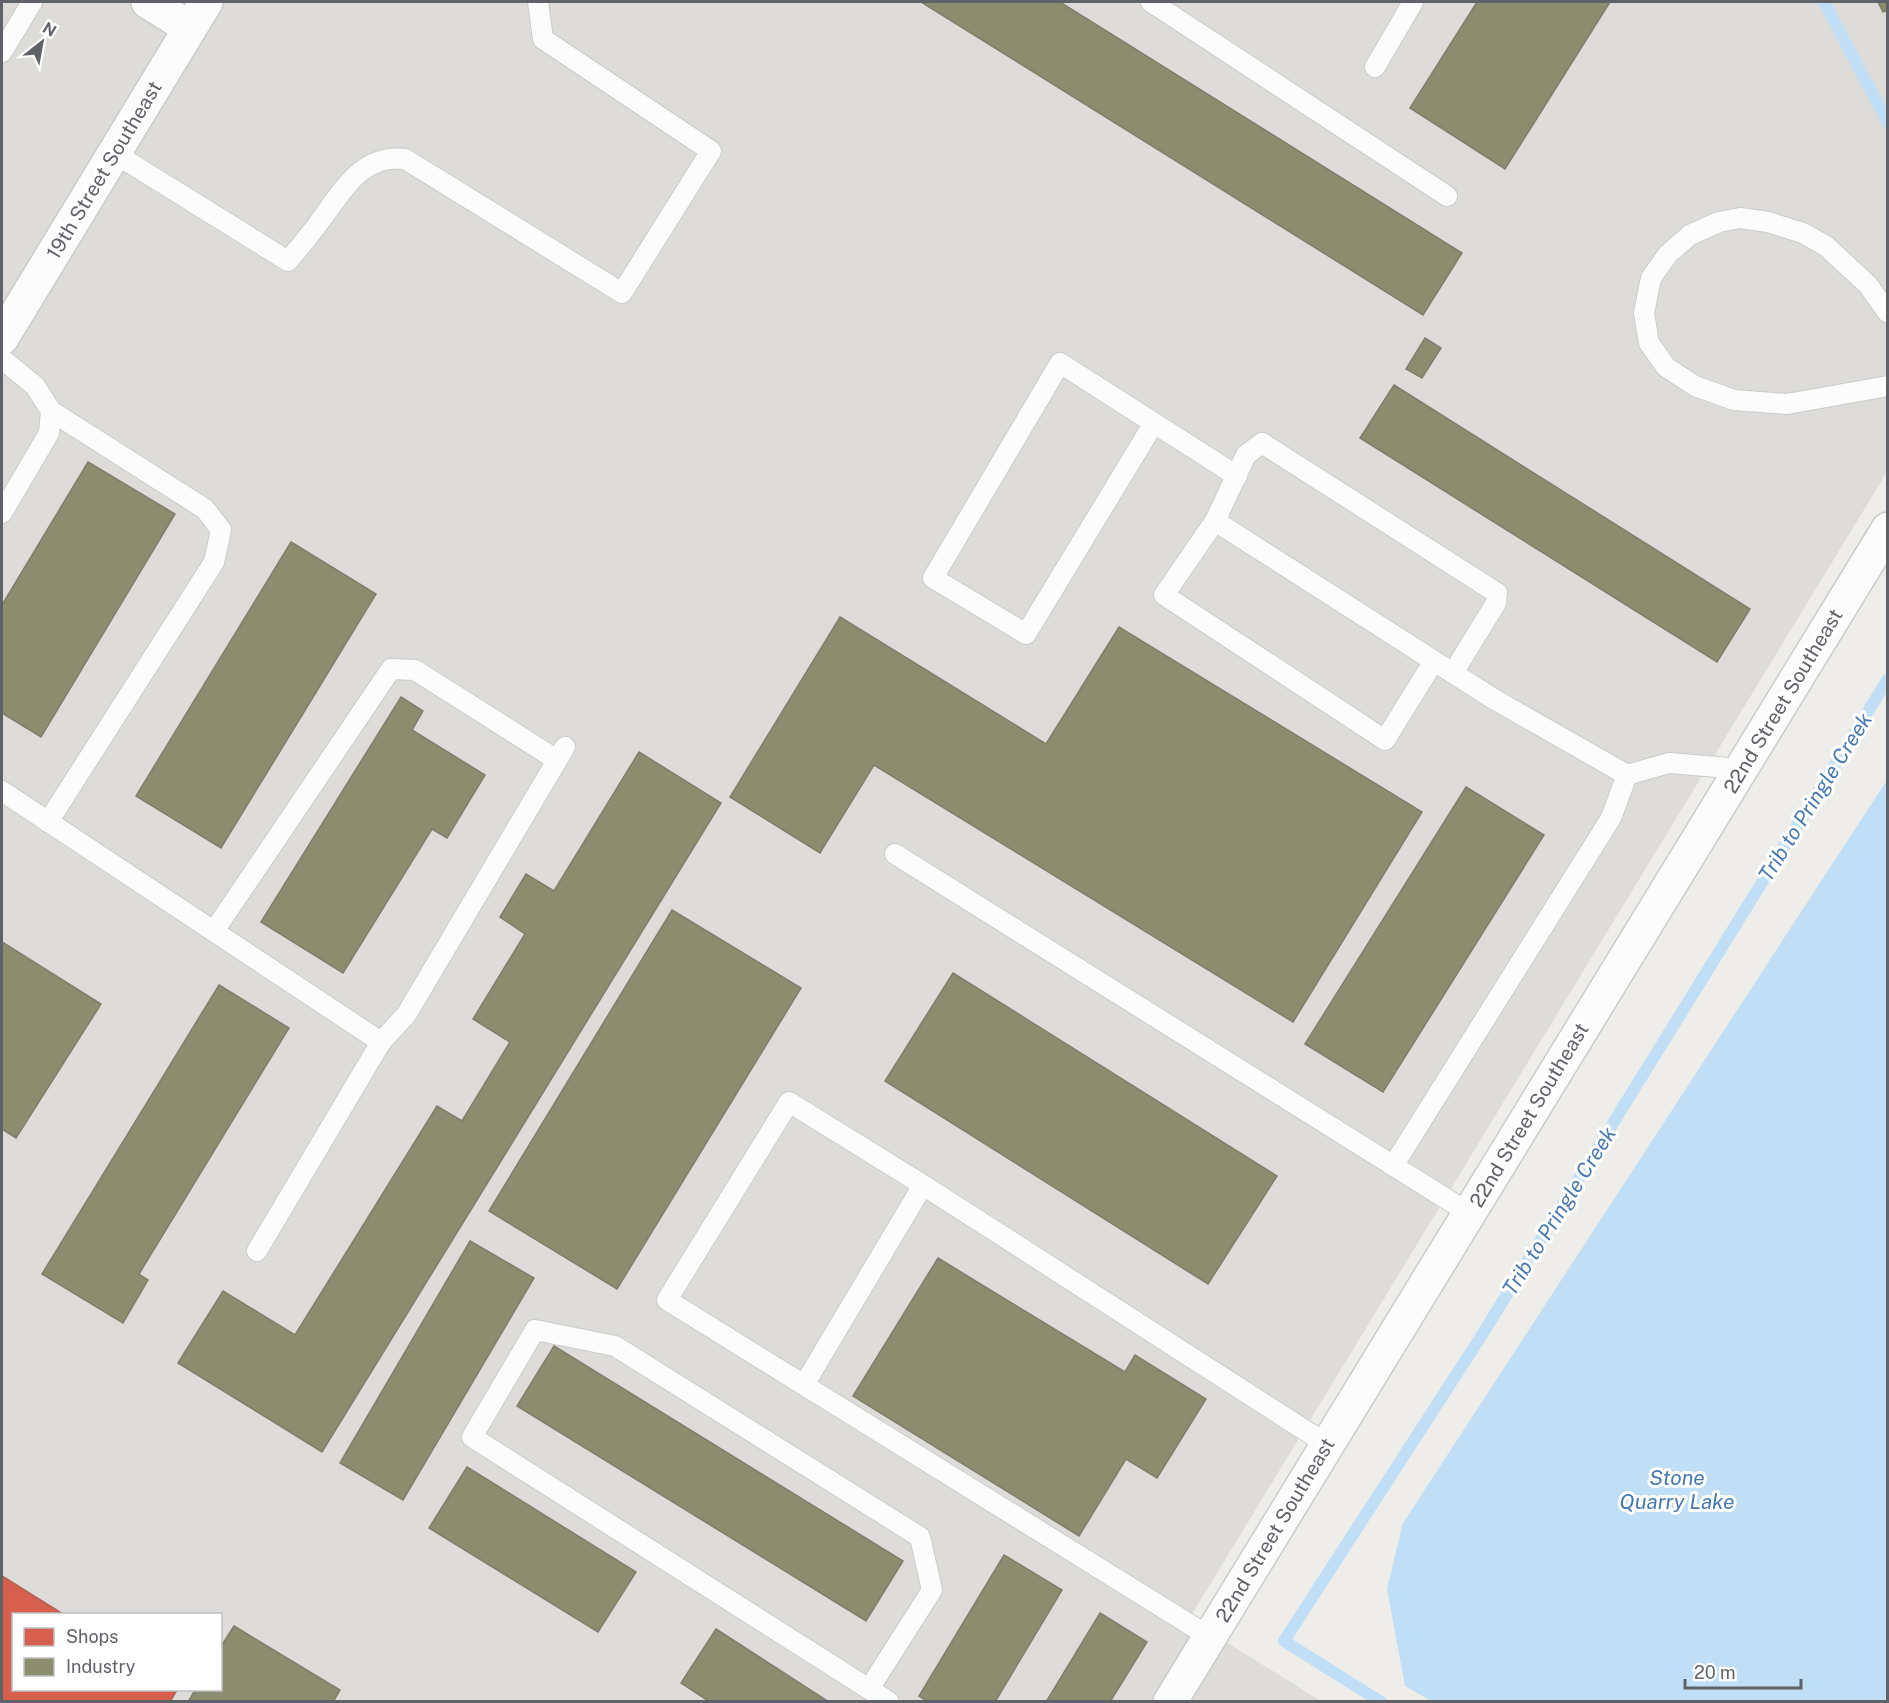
<svg xmlns="http://www.w3.org/2000/svg" width="1889" height="1703" font-family="'Public Sans',sans-serif">
	<style>
		.industrial { fill: #dedcd9; fill-rule: evenodd }
		.water { fill: #c0dff6 }
		.shops { fill: #d6604d; stroke: #b26155; stroke-width: 1.5 }
		.industry { fill: #8c8c6e; stroke: #7e7f6c; stroke-width: 1.5 }
		.lines { fill: none; stroke-linecap: round; stroke-linejoin: round }
		.stream { stroke: #c0dff6; stroke-width: 12 }
		.service-casing { stroke: #cbcbcb; stroke-width: 22 }
		.minor-casing { stroke: #cbcbcb; stroke-width: 36 }
		.tertiary-casing { stroke: #cbcbcb; stroke-width: 36 }
		.service { stroke: #fcfcfc; stroke-width: 20 }
		.minor { stroke: #fcfcfc; stroke-width: 33 }
		.tertiary { stroke: #fcfcfc; stroke-width: 33 }
		.labels { text-anchor: middle; dominant-baseline: central; stroke-width: 6; stroke-linejoin: round; paint-order: stroke }
		.street-label { font-size: 20px; fill: #5f6267; stroke: #fff }
		.water-label { font-size: 21px; font-style: italic; fill: #4879ae; stroke: #fff }
	</style>
	<rect width="100%" height="100%" fill="#eeede9"/>
	<path class="industrial" d="M2,2H1887V472L1189,1619L1321,1701L2,1702ZM14,1614H220V1690H14Z"/>
	<path class="water" d="M1887,780V1701H1431L1405,1686L1387,1589L1403,1523Z"/>
	<path class="shops" d="M2,1576L63,1614H14V1690H177L170,1702H2Z"/>
	<g class="industry">
		<path d="M921,2H1060L1462,253L1423,315Z"/>
		<path d="M1477,2H1610L1505,169L1410,108Z"/>
		<path d="M1878,2H1888V10L1883,12Z"/>
		<path d="M1425,338L1441,348L1422,378L1406,369Z"/>
		<path d="M1394,385L1750,609L1717,662L1360,438Z"/>
		<path d="M88,462L175,514L41,737L2,713V605Z"/>
		<path d="M291,542L376,594L221,848L136,796Z"/>
		<path d="M840,617L1046,744L1119,627L1422,812L1293,1022L874,765L820,853L730,797Z"/>
		<path d="M401,697L423,711L412,730L485,775L447,838L432,829L343,973L261,922Z"/>
		<path d="M639,752L721,803L322,1452L178,1363L223,1291L295,1335L437,1106L462,1121L510,1042L473,1019L525,934L500,917L526,874L554,891Z"/>
		<path d="M1466,787L1544,835L1383,1092L1305,1044Z"/>
		<path d="M672,910L801,988L617,1289L489,1211Z"/>
		<path d="M2,942L101,1004L16,1138L2,1129Z"/>
		<path d="M953,973L1277,1176L1208,1284L885,1081Z"/>
		<path d="M219,985L289,1028L139,1274L148,1280L123,1323L42,1274Z"/>
		<path d="M470,1241L534,1278L403,1500L340,1463Z"/>
		<path d="M938,1258L1125,1372L1135,1355L1206,1399L1157,1478L1126,1459L1079,1536L853,1396Z"/>
		<path d="M554,1346L903,1561L866,1621L517,1406Z"/>
		<path d="M467,1467L636,1572L598,1632L429,1528Z"/>
		<path d="M1004,1555L1062,1590L995,1702H928L919,1696Z"/>
		<path d="M1100,1613L1147,1642L1110,1702H1046Z"/>
		<path d="M234,1626L340,1690L333,1702H188L195,1690H220V1648Z"/>
		<path d="M716,1629L829,1702H710L681,1683Z"/>
	</g>
	<g class="lines">
		<g class="stream">
			<path d="M1824,2L1888,123"/>
			<path d="M1381,1702L1284,1641L1480,1338L1888,679"/>
		</g>
		<defs>
			<g id="service">
				<path d="M1151,2L1447,196"/>
				<path d="M2,52L32,2"/>
				<path d="M1375,67L1413,2"/>
				<path d="M114,153L288,261C299,248 310,235 320,221C342,192 362,153 405,159L622,293L711,151L543,39L538,2"/>
				<path d="M1888,313L1868,285L1826,246L1803,233L1768,222L1740,218L1719,222L1690,235L1668,254L1651,278L1644,313L1649,343L1666,367L1695,386L1734,400L1787,404L1888,386"/>
				<path d="M2,359L35,386L51,411L49,433L2,513"/>
				<path d="M1154,423L1026,634L933,578L1060,363L1237,476"/>
				<path d="M1215,521L1246,455L1262,443L1497,593L1496,603L1453,673"/>
				<path d="M1434,661L1385,740L1164,595L1215,521L1492,698L1627,775L1669,763L1741,769"/>
				<path d="M2,791L381,1042L406,1015L565,747"/>
				<path d="M48,822L214,562L221,530L205,509L51,411"/>
				<path d="M895,854L1469,1213"/>
				<path d="M214,931L391,669L415,670L557,760"/>
				<path d="M1393,1166L1611,818L1627,775"/>
				<path d="M923,1185L804,1385L667,1300L789,1102L923,1185L1328,1445"/>
				<path d="M257,1251L381,1042"/>
				<path d="M804,1385L1210,1637"/>
				<path d="M869,1689L932,1590L920,1537L615,1346L535,1330L472,1437L869,1689L889,1702"/>
			</g>
			<g id="minor">
				<path d="M148,2L190,28"/>
				<path d="M2,338L206,2"/>
			</g>
			<path id="tertiary" d="M1170,1702L1888,529"/>
		</defs>
		<use href="#service" class="service-casing"/>
		<use href="#minor" class="minor-casing"/>
		<use href="#tertiary" class="tertiary-casing"/>
		<use href="#service" class="service"/>
		<use href="#minor" class="minor"/>
		<use href="#tertiary" class="tertiary"/>
	</g>
	<g class="labels">
		<g class="street-label">
			<text transform="translate(104 170) rotate(-59)">19th Street Southeast</text>
			<text transform="translate(1783 701) rotate(-59)">22nd Street Southeast</text>
			<text transform="translate(1529 1115) rotate(-59)">22nd Street Southeast</text>
			<text transform="translate(1275 1530) rotate(-59)">22nd Street Southeast</text>
		</g>
		<g class="water-label">
			<text transform="translate(1815 797) rotate(-58)">Trib to Pringle Creek</text>
			<text transform="translate(1559 1211) rotate(-58)">Trib to Pringle Creek</text>
			<text x="1677" y="1477">Stone<tspan x="1677" dy="24">Quarry Lake</tspan></text>
		</g>
	</g>
	<rect width="1889" height="1703" fill="none" stroke="#5f6267" stroke-width="6"/>
	<rect x="12" y="1613" width="210" height="78" fill="#ffffff" stroke="#bfc0c2" stroke-width="1.5"/>
	<rect x="24" y="1628" width="30" height="18" fill="#d6604d" stroke="#bfc0c2" stroke-width="1.5"/>
	<text x="66" y="1643" font-size="18" fill="#5f6267">Shops</text>
	<rect x="24" y="1658" width="30" height="18" fill="#8c8c6e" stroke="#bfc0c2" stroke-width="1.5"/>
	<text x="66" y="1673" font-size="18" fill="#5f6267">Industry</text>
	<g transform="translate(42 42) rotate(31)" stroke="#ffffff" stroke-width="4.5" paint-order="stroke">
	<path d="M0-4.5L10 22L0 15L-10 22Z" fill="#5f6267"/>
	<text y="-9" font-size="16" font-weight="bold" text-anchor="middle" fill="#5f6267">N</text>
	</g>
	<path d="M1685 1679v9h116v-9" fill="none" stroke="#5f6267" stroke-width="3"/>
	<text x="1694" y="1679" font-size="18" fill="#5f6267" stroke="#ffffff" stroke-width="4.5" paint-order="stroke">20 m</text>
</svg>
